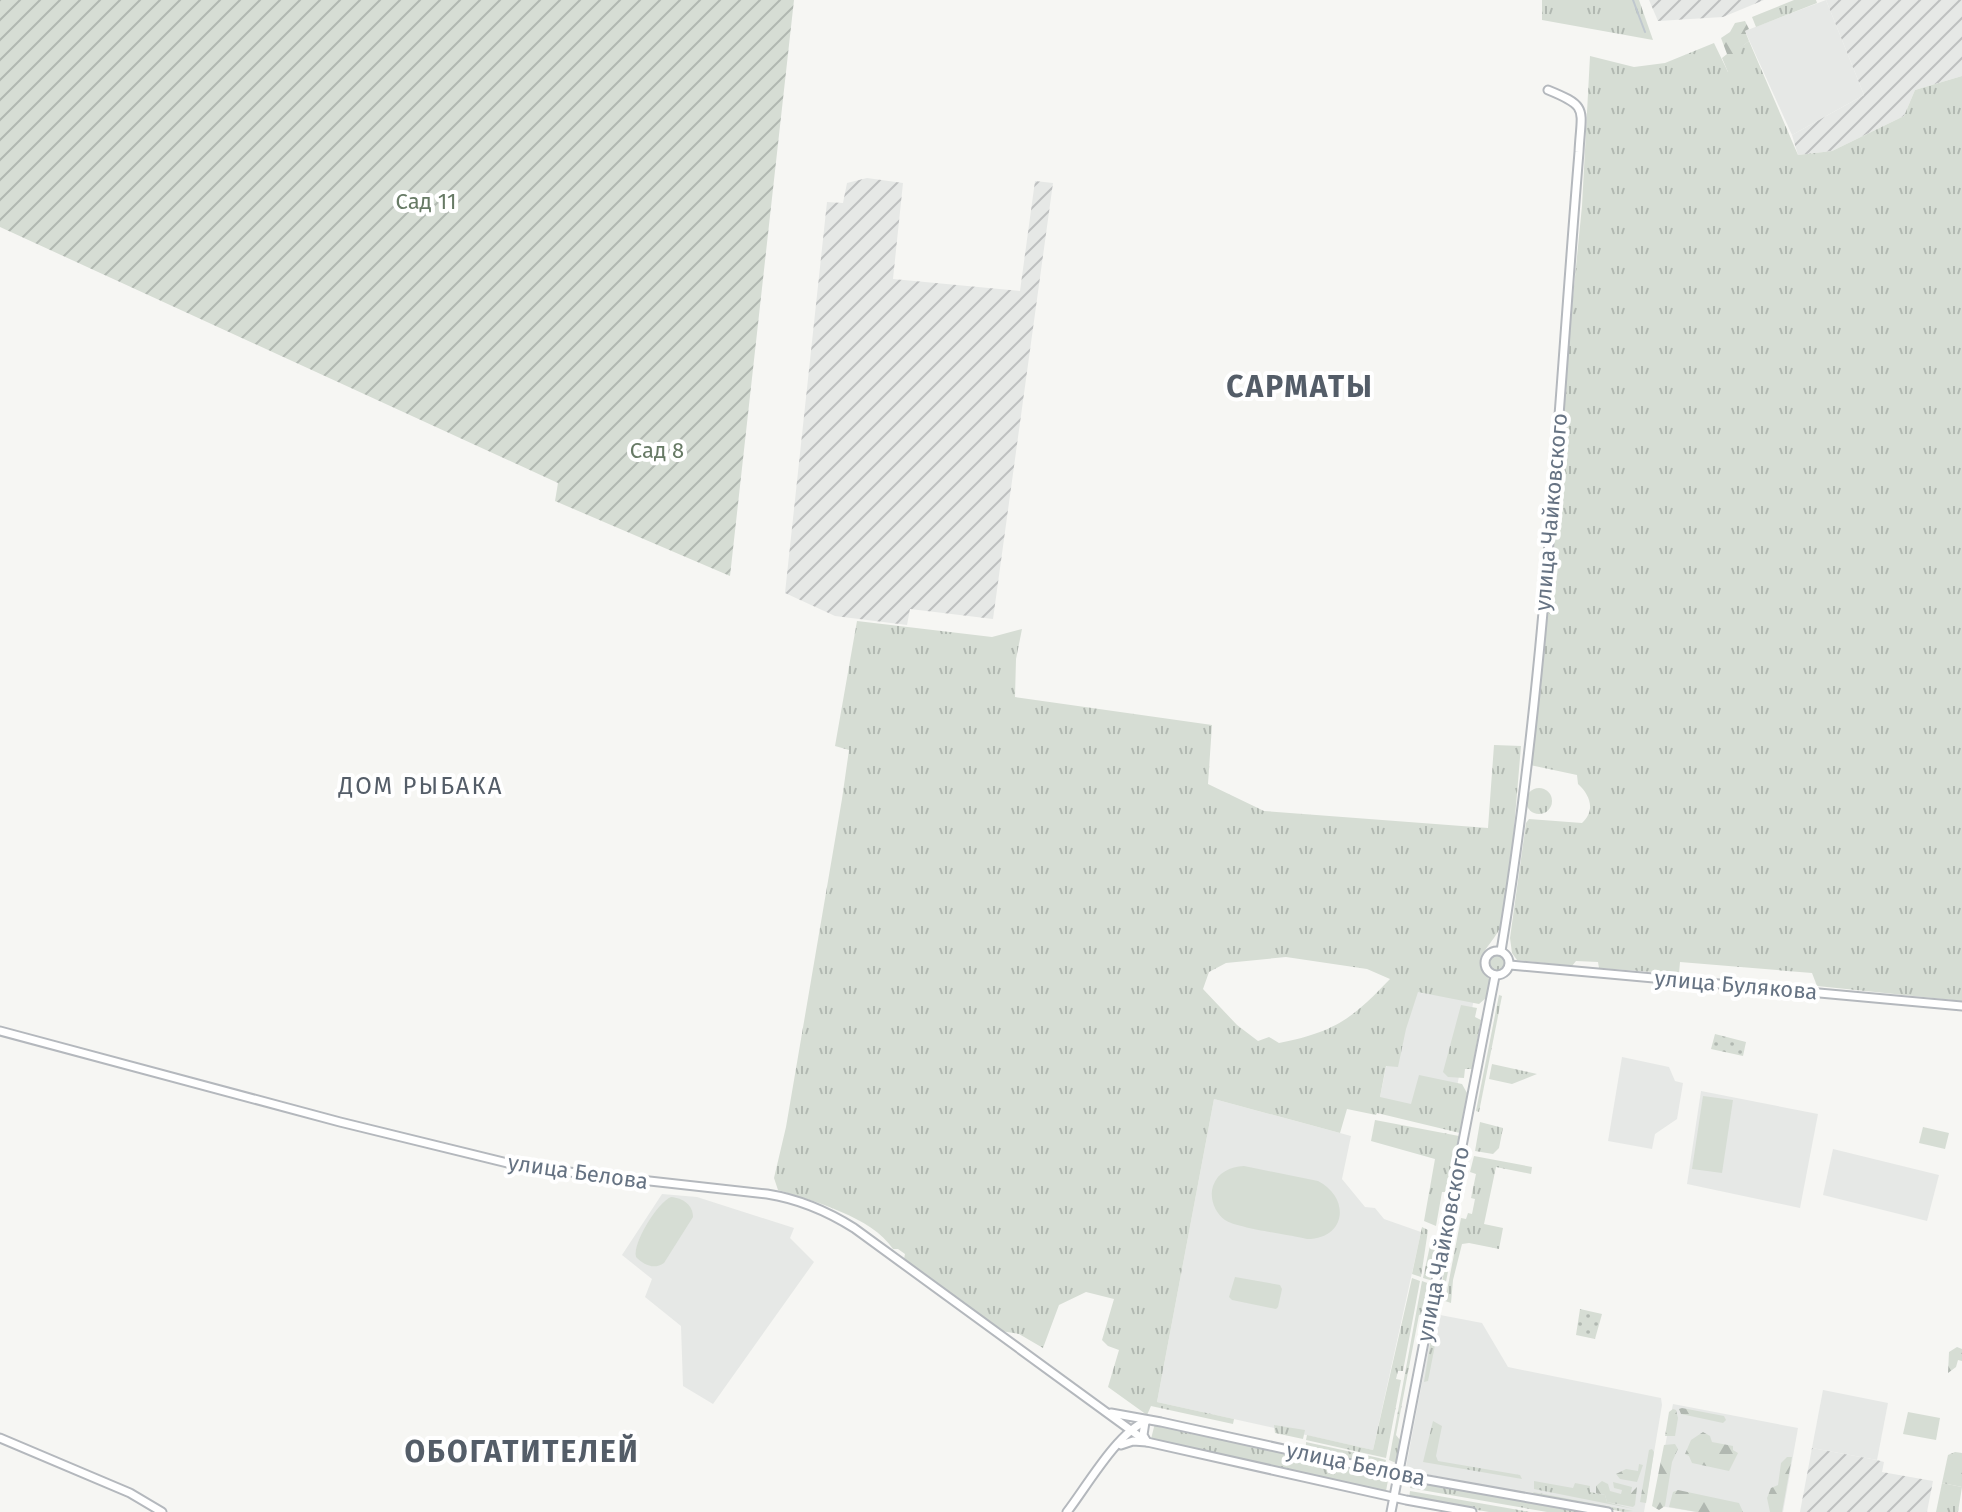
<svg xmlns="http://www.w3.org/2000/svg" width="1962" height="1512" font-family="'Fira Sans',sans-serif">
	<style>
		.built { fill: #e6e8e6 }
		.industrial { fill: url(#industrial-furrows) }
		.grass { fill: url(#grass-tufts); fill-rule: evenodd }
		.forest { fill: url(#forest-firs) }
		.park { fill: url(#park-dots) }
		.garden { fill: url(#garden-furrows) }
		.pitch { fill: #d6ddd4 }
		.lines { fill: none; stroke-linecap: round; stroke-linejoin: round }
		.stream { stroke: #bfc7ce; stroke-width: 2 }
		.secondary-casing { stroke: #b4b8bd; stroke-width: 11 }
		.secondary { stroke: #fff; stroke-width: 7 }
		.labels { text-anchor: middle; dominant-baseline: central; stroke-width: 8; stroke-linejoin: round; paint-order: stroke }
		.park-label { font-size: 22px; fill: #677a65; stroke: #fff }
		.street-label { font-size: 22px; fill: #667383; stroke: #fff }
		.neighbourhood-label { font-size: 24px; letter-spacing: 2px; fill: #545d68; stroke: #fff }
		.district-label { font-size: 30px; font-weight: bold; letter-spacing: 2px; fill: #545d68; stroke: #fff }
	</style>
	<defs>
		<pattern id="industrial-furrows" width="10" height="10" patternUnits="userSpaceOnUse" patternTransform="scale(2)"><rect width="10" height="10" fill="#e6e8e6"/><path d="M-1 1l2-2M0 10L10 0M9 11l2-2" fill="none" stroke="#bec0c0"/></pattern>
		<pattern id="grass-tufts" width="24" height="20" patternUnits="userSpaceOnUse" patternTransform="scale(2)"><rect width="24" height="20" fill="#d6ddd4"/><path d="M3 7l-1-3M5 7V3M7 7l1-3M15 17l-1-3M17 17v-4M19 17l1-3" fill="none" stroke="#b1b8b1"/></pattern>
		<pattern id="forest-firs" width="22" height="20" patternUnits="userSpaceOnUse" patternTransform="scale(2)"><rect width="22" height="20" fill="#d6ddd4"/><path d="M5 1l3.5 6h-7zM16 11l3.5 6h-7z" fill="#b1b8b1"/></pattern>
		<pattern id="park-dots" width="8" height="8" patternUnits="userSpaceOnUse" patternTransform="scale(2)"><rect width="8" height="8" fill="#d6ddd4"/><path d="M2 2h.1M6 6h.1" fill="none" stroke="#b1b8b1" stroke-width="1.8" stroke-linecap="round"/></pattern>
		<pattern id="garden-furrows" width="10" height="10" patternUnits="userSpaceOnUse" patternTransform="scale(2)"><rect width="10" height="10" fill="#d6ddd4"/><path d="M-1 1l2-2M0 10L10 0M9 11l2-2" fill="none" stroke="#b1b8b1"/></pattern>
	</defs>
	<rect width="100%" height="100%" fill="#f6f6f3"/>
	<g class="built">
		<path d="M1826,0L1864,95L1792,135L1745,31Z"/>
		<path d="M1478,978L1449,1128L1377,1112L1404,979Z"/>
		<path d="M1622,1057L1669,1067L1675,1081L1683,1083L1677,1119L1655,1134L1652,1149L1608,1141Z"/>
		<path d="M1701,1091L1818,1114L1800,1208L1687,1184Z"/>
		<path d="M1214,1099L1351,1136L1342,1179L1365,1207L1375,1208L1384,1219L1421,1232L1373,1450L1157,1402Z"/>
		<path d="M1833,1149L1939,1175L1927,1221L1823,1195Z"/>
		<path d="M662,1194L697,1197L794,1228L790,1238L814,1262L713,1404L683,1386L681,1326L645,1297L652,1279L622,1255Z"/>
		<path d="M1435,1314L1482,1323L1508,1367L1661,1398L1662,1405L1644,1512H1628L1409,1471L1406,1467Z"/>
		<path d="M1823,1390L1888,1403L1877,1460L1812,1448Z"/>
		<path d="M1673,1404L1798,1428L1783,1512H1696L1654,1505Z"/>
	</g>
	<g class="industrial">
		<path d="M1649,0H1764L1723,17L1658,21Z"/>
		<path d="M1826,0H1962V76L1915,90L1904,116L1832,151L1798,155L1792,135L1864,95Z"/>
		<path d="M867,178L903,183L893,279L1020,291L1035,181L1053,183L993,619L910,609L907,625L835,616L785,593L827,202L843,203L847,183Z"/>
		<path d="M1812,1448L1877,1460L1884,1462L1882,1472L1933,1481L1927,1512H1800Z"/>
	</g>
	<g class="grass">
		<path d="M1542,0H1639L1653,40L1542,20Z"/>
		<path d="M1794,0H1816L1817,3L1756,27L1752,17Z"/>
		<path d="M1749,41L1798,155L1832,151L1904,116L1915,90L1962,76V1001L1817,986L1812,973L1680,962L1679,974L1599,968L1598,962L1576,961L1572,966L1517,960L1512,953L1510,938L1526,823L1529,819L1582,823C1596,810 1590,795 1578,784L1577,775L1530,765L1554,534L1569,337L1582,206L1590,56L1634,67L1665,63L1714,43L1728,72L1738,49Z"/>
		<path d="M857,621L992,637L1022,629L1016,659L1015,697L1212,725L1208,784L1264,811L1488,828L1494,745L1521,746L1513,841L1501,925C1496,940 1481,949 1480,966L1490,980L1486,998L1479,1004L1418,992L1406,1029L1398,1067L1386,1066L1380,1097L1411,1104L1419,1075L1462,1084L1467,1093L1460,1133L1377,1113L1376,1115L1347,1109L1340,1133L1214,1099L1157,1402L1234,1419L1233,1424L1151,1406L1147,1415L1108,1387L1119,1350L1108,1346L1102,1340L1114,1299L1086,1292L1059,1305L1043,1348L1019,1334L1001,1331L904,1259L905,1254L898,1249H893C872,1217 813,1201 778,1190L774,1178L786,1127L842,799L849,750L835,746ZM1286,957L1367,969L1390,979C1351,1020 1334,1032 1279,1043L1269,1037L1258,1041L1237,1025L1203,989L1209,972L1226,963Z"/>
		<circle cx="1539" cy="801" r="13"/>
		<circle cx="1497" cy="963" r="9"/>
		<path d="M1499,995L1502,996L1479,1112L1476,1111Z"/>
		<path d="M1461,1005L1477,1008L1475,1017L1481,1020L1472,1069H1465L1464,1078L1448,1077L1443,1072Z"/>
		<path d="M1492,1064L1537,1074L1512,1084L1489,1079Z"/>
		<path d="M1375,1120L1459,1136L1448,1192H1442L1436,1226L1424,1221L1435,1159L1371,1141Z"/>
		<path d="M1480,1122L1503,1128L1499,1148L1493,1154L1475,1151Z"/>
		<path d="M1474,1156L1532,1167L1531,1174L1496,1167L1484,1224L1503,1228L1499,1249L1469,1243L1462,1244L1453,1280L1451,1303L1445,1301L1461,1218L1466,1219L1468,1213L1472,1214L1475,1199L1471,1198L1476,1174L1470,1172Z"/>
		<path d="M1459,1218L1442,1301L1439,1298L1454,1219Z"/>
		<path d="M1422,1227L1428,1230L1421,1277L1412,1274Z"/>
		<path d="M1431,1241L1438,1244L1430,1280L1423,1278Z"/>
		<path d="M1412,1278L1420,1281L1403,1371H1398L1396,1379L1401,1380L1386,1458L1306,1440L1307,1435L1373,1450Z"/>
		<path d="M1422,1281L1430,1284L1424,1314L1419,1315L1396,1435L1400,1440L1396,1463L1389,1460Z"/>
		<path d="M1435,1332L1437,1335L1428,1381L1424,1382L1432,1333Z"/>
		<path d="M1433,1421L1442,1426L1436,1456L1438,1461L1520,1475L1522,1479L1423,1462Z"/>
		<path d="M1155,1423L1389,1475L1386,1491L1151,1439Z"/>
		<path d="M1274,1425L1305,1430L1303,1439L1275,1433Z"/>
		<path d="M1306,1442L1379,1458L1386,1460L1384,1468L1306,1451Z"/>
		<path d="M1412,1480L1591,1512H1547L1410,1488Z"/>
		<path d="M1534,1481L1573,1488L1575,1483L1590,1486V1492L1605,1495L1607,1502L1634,1509L1534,1489Z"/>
		<path d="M1942,1483L1962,1487L1958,1512H1936Z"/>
		<path d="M1410,1491L1530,1512H1489L1409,1498Z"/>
		<path d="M1533,1492L1633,1511L1624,1512L1535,1495Z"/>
	</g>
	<g class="forest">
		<path d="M1745,21L1749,29L1745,31L1749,41L1739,49L1743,66L1728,72L1722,58L1727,54L1721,38L1730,32L1735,23Z"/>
		<path d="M1957,1347L1962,1349V1361L1958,1360L1956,1367L1948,1373L1949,1352Z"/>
		<path d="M1682,1408L1724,1416L1726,1420L1723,1423L1681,1414L1679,1409Z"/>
		<path d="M1673,1409L1676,1410L1678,1418L1675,1436H1665L1669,1412Z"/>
		<path d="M1703,1432L1710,1436L1712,1442L1733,1446V1450L1738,1453L1729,1471L1692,1463L1689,1456L1685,1454L1691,1440Z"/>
		<path d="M1675,1444L1678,1449L1672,1462L1665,1506L1659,1510L1652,1506L1664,1445Z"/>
		<path d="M1652,1449L1654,1452L1646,1503L1640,1502L1649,1450Z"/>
		<path d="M1955,1452L1962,1453V1487L1942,1483L1948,1455Z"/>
		<path d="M1787,1457H1792L1782,1512H1770L1767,1498L1771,1488L1778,1485L1781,1463Z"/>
		<path d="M1639,1464L1643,1465L1637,1482L1620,1479L1616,1474L1626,1469L1638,1471Z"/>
		<path d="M1602,1481L1608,1484L1610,1491L1621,1494L1622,1490L1614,1488L1613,1482L1632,1487L1631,1493L1637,1487L1635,1505L1633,1507L1607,1502L1605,1495L1596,1493V1486Z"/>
		<path d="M1678,1490L1739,1503L1743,1512H1697L1669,1507L1673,1492Z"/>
	</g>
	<g class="park">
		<path d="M1715,1034L1746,1042L1743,1056L1711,1049Z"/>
		<path d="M1580,1309L1602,1314L1595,1339L1576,1335Z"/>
	</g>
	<path class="garden" d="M0,0H794L730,576L555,501L558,483L0,227Z"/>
	<g class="pitch">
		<path d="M1703,1096L1733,1100L1722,1173L1692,1169Z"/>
		<path d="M1923,1127L1949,1133L1945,1149L1919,1143Z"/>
		<path d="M1244,1166L1318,1181C1351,1198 1346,1239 1307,1239C1291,1235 1236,1228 1225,1220C1215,1213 1209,1198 1213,1186C1218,1172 1230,1167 1244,1166Z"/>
		<path d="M671,1197C683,1198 693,1205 693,1217L664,1263C654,1270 644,1265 636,1257C632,1243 658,1202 671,1197Z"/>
		<path d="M1235,1277L1280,1285L1282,1289L1278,1307L1276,1309L1232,1300L1229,1297Z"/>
		<path d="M1908,1412L1940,1418L1936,1440L1903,1434Z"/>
	</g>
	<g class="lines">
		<path class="stream" d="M1633,0L1645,32"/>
		<defs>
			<g id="secondary">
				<circle cx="1497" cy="963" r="12"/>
				<path d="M1501,951C1545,687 1557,419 1579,152C1581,109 1590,107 1548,90"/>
				<path d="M1510,965L1962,1006"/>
				<path d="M0,1031L340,1122L524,1167L767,1194C799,1199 827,1211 854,1228L1147,1442L1406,1500L1472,1512"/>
				<path d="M1111,1413L1161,1422L1411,1477L1608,1512"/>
				<path d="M0,1438L130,1493L162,1512"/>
				<path d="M1121,1445L1133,1441L1147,1442L1143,1435L1145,1422"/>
				<path d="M1067,1512C1087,1486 1117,1433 1146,1421"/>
				<path d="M1391,1512L1495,976"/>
			</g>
		</defs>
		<use href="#secondary" class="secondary-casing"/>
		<use href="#secondary" class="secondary"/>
	</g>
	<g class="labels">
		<g class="park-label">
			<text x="426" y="201">Сад 11</text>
			<text x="657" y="450">Сад 8</text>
		</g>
		<g class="street-label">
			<text transform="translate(1551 512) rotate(-85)">улица Чайковского</text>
			<text transform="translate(1736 985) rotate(5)">улица Булякова</text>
			<text transform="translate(578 1172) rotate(8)">улица Белова</text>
			<text transform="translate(1443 1244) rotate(-79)">улица Чайковского</text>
			<text transform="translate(1356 1464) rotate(12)">улица Белова</text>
		</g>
		<g class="neighbourhood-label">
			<text x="421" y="786">ДОМ РЫБАКА</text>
		</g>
		<g class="district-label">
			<text x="1300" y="387">САРМАТЫ</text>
			<text x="522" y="1452">ОБОГАТИТЕЛЕЙ</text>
		</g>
	</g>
</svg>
